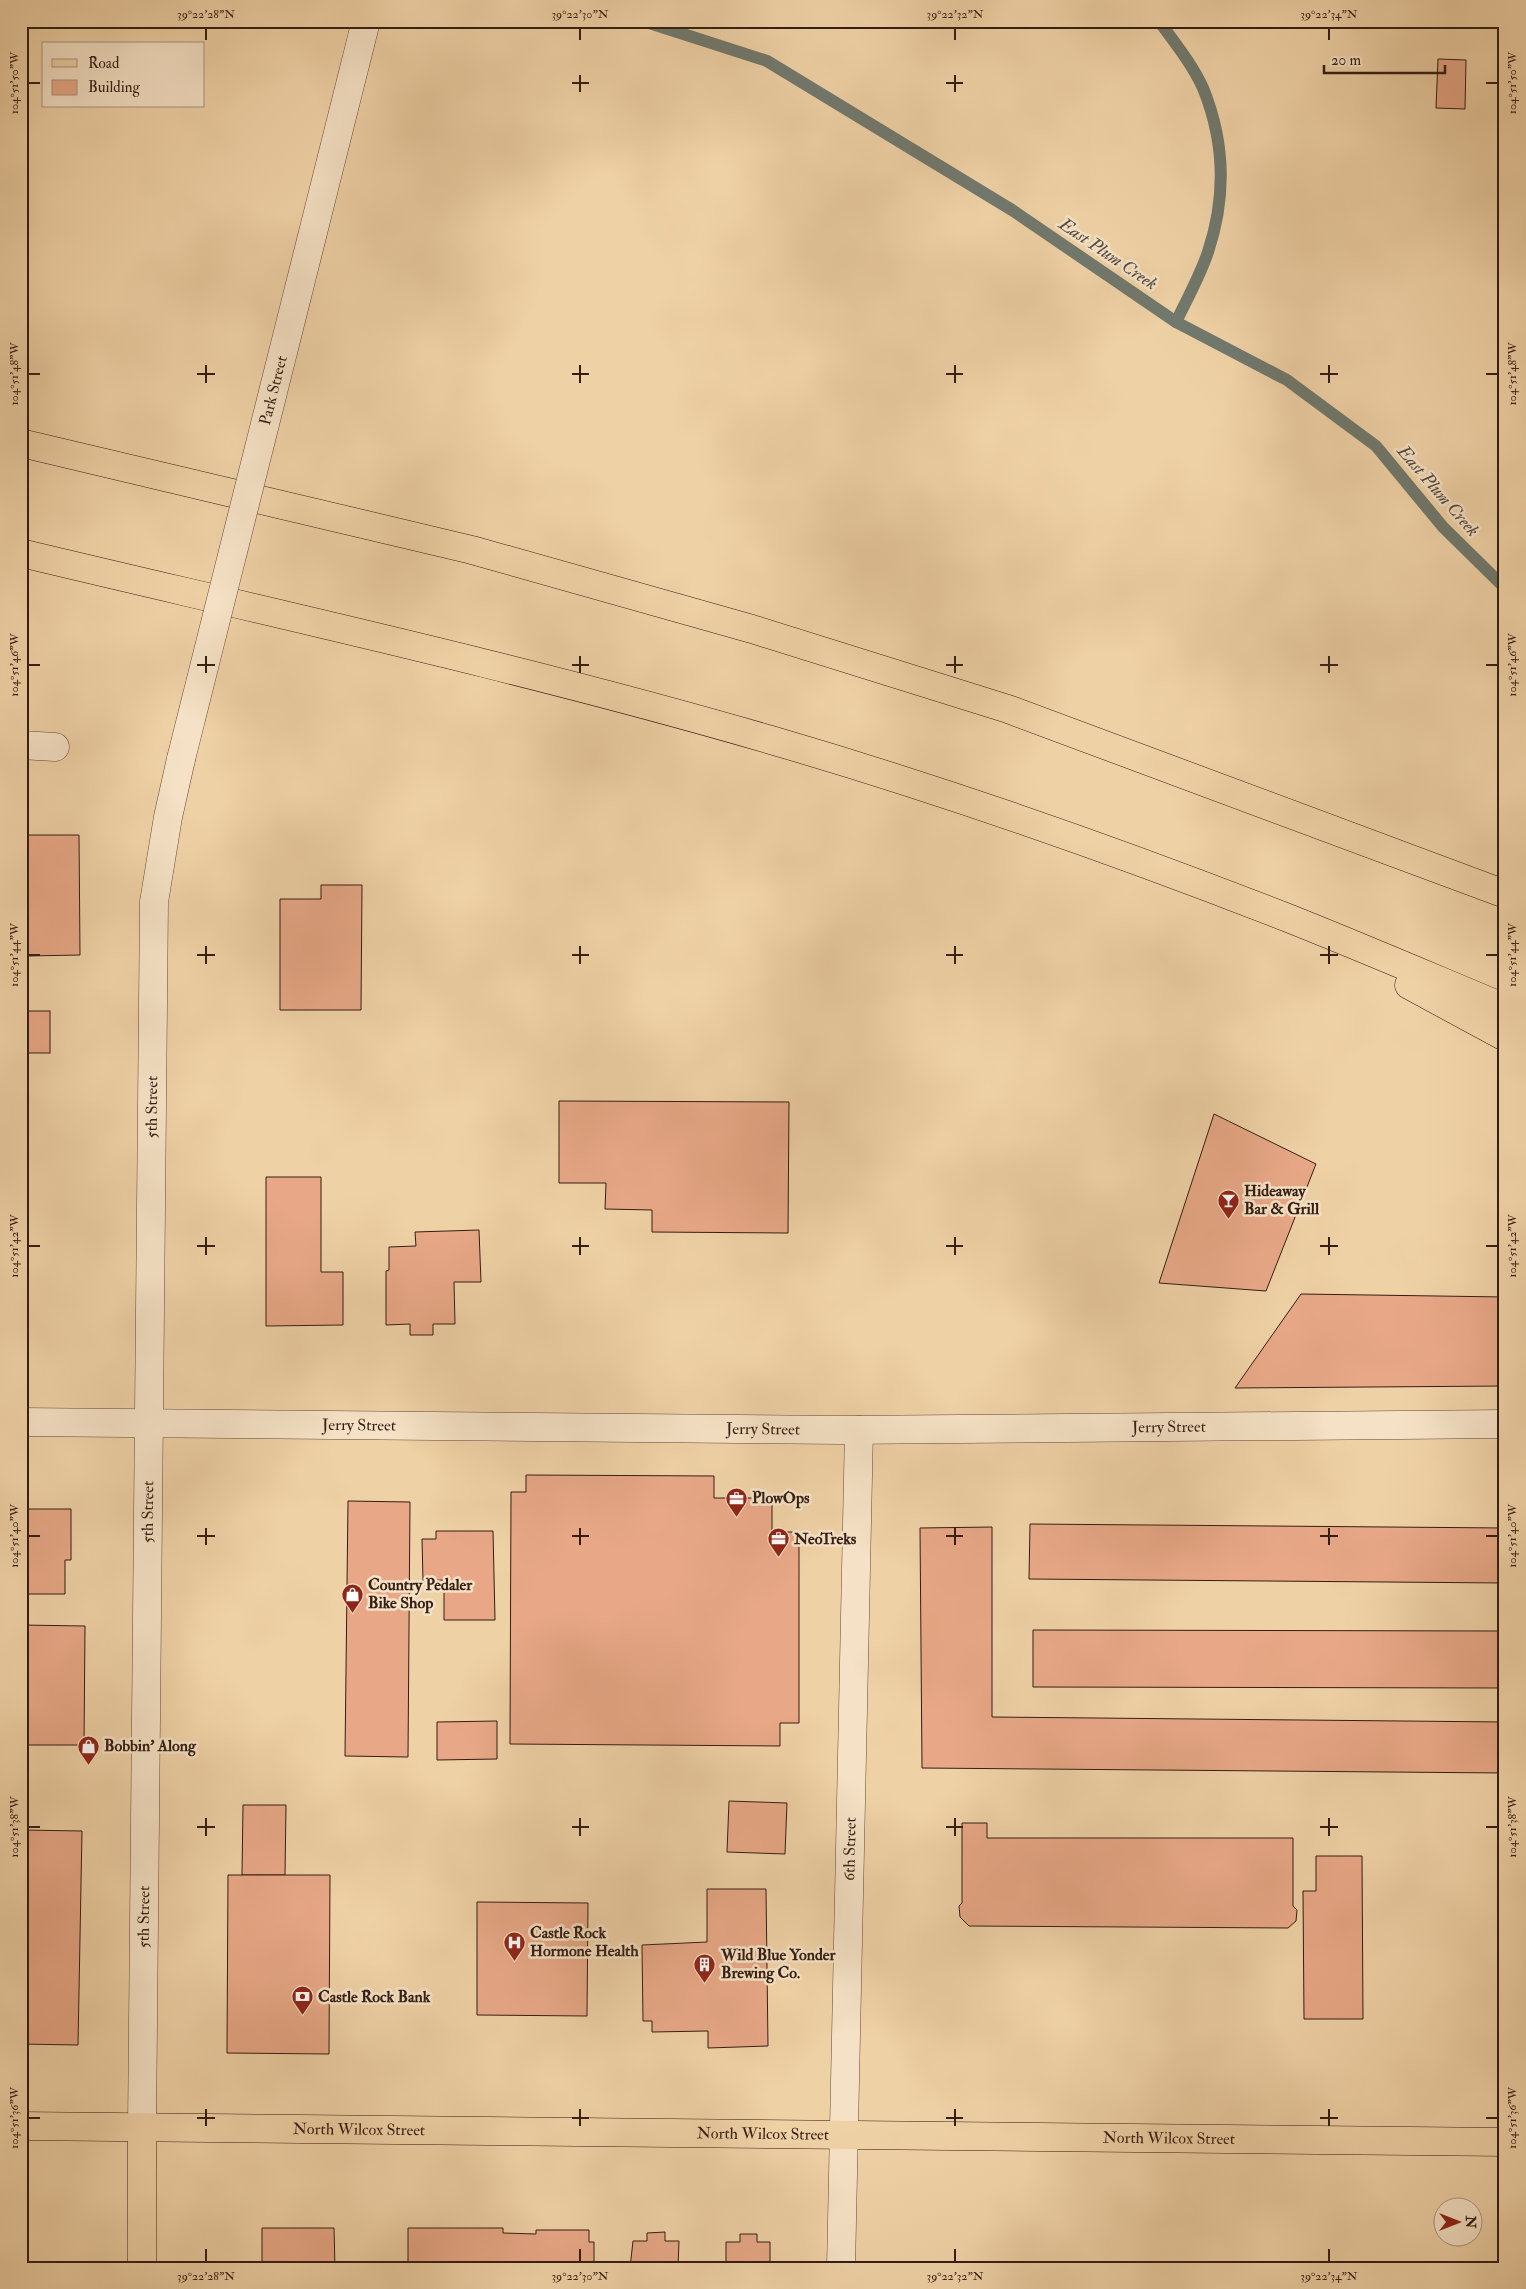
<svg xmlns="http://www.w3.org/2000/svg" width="1526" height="2289" font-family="'IM FELL Double Pica',serif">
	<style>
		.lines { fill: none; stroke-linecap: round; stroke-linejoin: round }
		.stream { stroke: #71796e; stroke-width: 12 }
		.building { fill: #e8a887; stroke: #341d13 }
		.minor-casing { stroke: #634a38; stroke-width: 29 }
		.major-casing { stroke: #341d13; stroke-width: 29 }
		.highway-casing { stroke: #341d13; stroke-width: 29 }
		.minor { stroke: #f5e1c5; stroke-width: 28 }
		.major { stroke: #efd1a6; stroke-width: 28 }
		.highway { stroke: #efd1a6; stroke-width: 28 }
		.minor-bridge-casing { stroke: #634a38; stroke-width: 29; stroke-linecap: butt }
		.minor-bridge { stroke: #f5e1c5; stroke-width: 28 }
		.ticks { fill: none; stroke: #341d13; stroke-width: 2 }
		.labels { text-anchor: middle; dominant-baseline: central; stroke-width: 5; stroke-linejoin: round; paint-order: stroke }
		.street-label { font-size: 16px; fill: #341d13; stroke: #f5e1c5 }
		.poi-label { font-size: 16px; font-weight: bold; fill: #341d13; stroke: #f5e1c5; text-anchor: start }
		.water-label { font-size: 18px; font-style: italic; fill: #534b41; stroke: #f5e1c5 }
		.neatline { fill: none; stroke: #341d13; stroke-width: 2 }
		.ticks-label { font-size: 12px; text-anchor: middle; fill: #341d13 }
	</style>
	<rect width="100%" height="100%" fill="#efd1a6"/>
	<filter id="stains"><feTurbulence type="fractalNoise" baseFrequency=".004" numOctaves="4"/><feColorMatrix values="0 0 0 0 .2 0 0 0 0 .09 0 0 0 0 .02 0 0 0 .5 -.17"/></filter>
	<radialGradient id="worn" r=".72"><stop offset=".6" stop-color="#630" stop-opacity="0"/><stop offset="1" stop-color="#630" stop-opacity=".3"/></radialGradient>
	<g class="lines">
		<g class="stream">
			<path d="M643,21L767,61L1012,210L1176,322L1287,380L1376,446L1443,527L1505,588"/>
			<path d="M1159,21C1175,43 1192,64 1203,88C1225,142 1226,198 1208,252C1200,276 1187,299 1176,322"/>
		</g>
	</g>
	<g class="building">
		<path d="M1438,59L1466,60L1465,109L1436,108Z"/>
		<path d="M26,835H79L80,955L27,956Z"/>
		<path d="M321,885H362L361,1010H280V899H321Z"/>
		<rect x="21" y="1011" width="29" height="42"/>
		<path d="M559,1101L789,1102L788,1233L652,1232V1210L605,1209L606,1183H559Z"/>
		<path d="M1214,1114L1316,1164L1266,1291L1159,1283Z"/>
		<path d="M266,1177H321V1272H343V1325L266,1326Z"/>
		<path d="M479,1230L481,1282H454L455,1324H433V1335H410V1324L386,1325V1271L389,1270V1247L416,1246L415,1232Z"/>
		<path d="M1301,1294L1505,1297V1386L1235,1388Z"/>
		<path d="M526,1475L714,1476V1498H772V1532H799V1723H780V1746L510,1744L511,1492H526Z"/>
		<path d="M348,1501L410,1502L408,1757L345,1756Z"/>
		<path d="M21,1509H71V1560H65V1594H21Z"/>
		<path d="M1030,1524L1505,1528V1583L1029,1579Z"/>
		<path d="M992,1527V1717L1505,1722V1773L922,1768L920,1528Z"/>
		<path d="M436,1531H493L495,1620H444V1580L423,1581L422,1539H436Z"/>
		<path d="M21,1625L85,1626L84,1745H21Z"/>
		<path d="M1033,1630L1505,1631V1688L1033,1687Z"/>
		<path d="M497,1721V1759L437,1760V1722Z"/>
		<path d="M729,1801L787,1803L785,1854L727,1852Z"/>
		<path d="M243,1805H286L285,1875H242Z"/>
		<path d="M962,1823H987V1838H1293V1906L1297,1910L1296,1921L1288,1928L969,1926L960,1917L959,1906L962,1903Z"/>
		<path d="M21,1830L82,1831L78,2045L21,2044Z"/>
		<path d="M1316,1856H1362L1363,2019H1304L1303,1891H1316Z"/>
		<path d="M228,1875H330L329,2054L227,2053Z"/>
		<path d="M707,1889H766L768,2046L708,2048V2031L652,2032V2021H643L642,1945L707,1942Z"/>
		<path d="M477,1902L588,1903L587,2016L477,2015Z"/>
		<path d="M262,2228H334L335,2268H262Z"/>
		<path d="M408,2228H503V2233L536,2234V2230H589V2242H594V2268H408Z"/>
		<path d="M665,2232V2241H679L678,2268H630L633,2241H647V2233Z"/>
		<path d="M740,2234H757V2242H770V2268H726V2242H740Z"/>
	</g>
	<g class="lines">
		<defs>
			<g id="minor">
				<path d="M21,745L55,747"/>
				<path id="s1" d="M21,1422L842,1430L1505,1424"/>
				<path id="s2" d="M142,2127L154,902L168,817L181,759"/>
				<path id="s3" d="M841,2268L859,1430"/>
			</g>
			<g id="major">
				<path id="s4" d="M21,2126L1505,2142"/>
				<path d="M142,2268V2127"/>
			</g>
			<g id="highway">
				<path d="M21,443L472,550L752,629L1008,709L1505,894"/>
				<path d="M21,553C272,613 524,668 771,740C946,791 1119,852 1288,918C1361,947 1433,978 1505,1008"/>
				<path d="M1409,985L1505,1037"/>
			</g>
		</defs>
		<use href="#minor" class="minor-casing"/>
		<use href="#major" class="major-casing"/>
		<use href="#highway" class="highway-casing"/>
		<use href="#minor" class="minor"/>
		<use href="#major" class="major"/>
		<use href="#highway" class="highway"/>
		<defs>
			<g id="minor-bridge">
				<path id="s5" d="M181,759L366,21"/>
			</g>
		</defs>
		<use href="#minor-bridge" class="minor-bridge-casing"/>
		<use href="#minor-bridge" class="minor-bridge"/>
	</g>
	<path class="ticks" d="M206,28V40M580,28V40M955,28V40M1329,28V40M580,75V92M955,75V92M28,83H40M572,83H589M946,83H963M1486,83H1498M206,365V383M580,365V383M955,365V383M1329,365V383M28,374H40M197,374H215M572,374H589M946,374H963M1320,374H1338M1486,374H1498M206,656V673M580,656V673M955,656V673M1329,656V673M28,665H40M197,665H215M572,665H589M946,665H963M1320,665H1338M1486,665H1498M206,946V964M580,946V964M955,946V964M1329,946V964M28,955H40M197,955H215M572,955H589M946,955H963M1320,955H1338M1486,955H1498M206,1237V1255M580,1237V1255M955,1237V1255M1329,1237V1255M28,1246H40M197,1246H215M572,1246H589M946,1246H963M1320,1246H1338M1486,1246H1498M206,1528V1545M580,1528V1545M955,1528V1545M1329,1528V1545M28,1536H40M197,1536H215M572,1536H589M946,1536H963M1320,1536H1338M1486,1536H1498M206,1818V1836M580,1818V1836M955,1818V1836M1329,1818V1836M28,1827H40M197,1827H215M572,1827H589M946,1827H963M1320,1827H1338M1486,1827H1498M206,2109V2126M580,2109V2126M955,2109V2126M1329,2109V2126M28,2118H40M197,2118H215M572,2118H589M946,2118H963M1320,2118H1338M1486,2118H1498M206,2249V2262M580,2249V2262M955,2249V2262M1329,2249V2262"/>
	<defs>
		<symbol id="bar-pin" viewBox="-11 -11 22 30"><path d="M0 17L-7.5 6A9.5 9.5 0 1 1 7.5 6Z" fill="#8f2418" stroke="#f5e1c5"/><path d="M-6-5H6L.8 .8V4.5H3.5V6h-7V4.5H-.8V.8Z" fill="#fff"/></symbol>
		<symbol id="office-pin" viewBox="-11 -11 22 30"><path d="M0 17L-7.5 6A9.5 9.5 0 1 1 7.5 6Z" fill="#8f2418" stroke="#f5e1c5"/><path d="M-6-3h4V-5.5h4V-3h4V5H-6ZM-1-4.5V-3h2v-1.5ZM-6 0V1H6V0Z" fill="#fff"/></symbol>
		<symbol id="shop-pin" viewBox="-11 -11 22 30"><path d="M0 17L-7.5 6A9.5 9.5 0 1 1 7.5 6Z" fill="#8f2418" stroke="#f5e1c5"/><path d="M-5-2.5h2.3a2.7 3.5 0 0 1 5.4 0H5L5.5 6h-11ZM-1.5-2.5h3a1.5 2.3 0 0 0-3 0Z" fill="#fff"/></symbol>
		<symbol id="hospital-pin" viewBox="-11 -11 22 30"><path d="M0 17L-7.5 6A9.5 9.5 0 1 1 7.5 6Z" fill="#8f2418" stroke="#f5e1c5"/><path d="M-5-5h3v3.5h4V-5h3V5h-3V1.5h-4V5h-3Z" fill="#fff"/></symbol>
		<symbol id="building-pin" viewBox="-11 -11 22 30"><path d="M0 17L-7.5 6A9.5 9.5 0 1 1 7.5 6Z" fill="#8f2418" stroke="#f5e1c5"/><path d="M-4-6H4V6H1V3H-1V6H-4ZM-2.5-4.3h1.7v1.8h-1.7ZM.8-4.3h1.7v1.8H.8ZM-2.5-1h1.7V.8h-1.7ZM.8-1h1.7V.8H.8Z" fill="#fff"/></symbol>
		<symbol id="bank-pin" viewBox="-11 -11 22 30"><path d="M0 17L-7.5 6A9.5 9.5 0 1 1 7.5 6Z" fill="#8f2418" stroke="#f5e1c5"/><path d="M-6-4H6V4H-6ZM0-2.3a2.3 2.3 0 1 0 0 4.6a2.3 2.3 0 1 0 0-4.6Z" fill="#fff"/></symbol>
	</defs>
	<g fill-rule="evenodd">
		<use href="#bar-pin" x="1216" y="1188" width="25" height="34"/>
		<use href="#office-pin" x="724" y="1486" width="25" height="34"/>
		<use href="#office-pin" x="766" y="1526" width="25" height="34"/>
		<use href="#shop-pin" x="340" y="1582" width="25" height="34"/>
		<use href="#shop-pin" x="76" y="1734" width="25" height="34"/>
		<use href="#hospital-pin" x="502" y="1930" width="25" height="34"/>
		<use href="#building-pin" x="692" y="1952" width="25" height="34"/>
		<use href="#bank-pin" x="290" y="1984" width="25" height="34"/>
	</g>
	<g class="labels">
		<g class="street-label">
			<text stroke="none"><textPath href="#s5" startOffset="380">Park Street</textPath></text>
			<text stroke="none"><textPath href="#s2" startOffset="1020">5th Street</textPath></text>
			<text stroke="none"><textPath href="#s1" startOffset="338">Jerry Street</textPath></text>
			<text stroke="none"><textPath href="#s1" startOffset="1148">Jerry Street</textPath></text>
			<text stroke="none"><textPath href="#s1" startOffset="742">Jerry Street</textPath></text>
			<text stroke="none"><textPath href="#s2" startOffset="615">5th Street</textPath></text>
			<text stroke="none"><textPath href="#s3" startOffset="419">6th Street</textPath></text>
			<text stroke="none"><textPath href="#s2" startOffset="210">5th Street</textPath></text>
			<text stroke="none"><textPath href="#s4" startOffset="338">North Wilcox Street</textPath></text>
			<text stroke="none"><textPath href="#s4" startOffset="742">North Wilcox Street</textPath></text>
			<text stroke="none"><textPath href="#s4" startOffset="1148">North Wilcox Street</textPath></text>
		</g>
		<g class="poi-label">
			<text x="1244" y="1191">Hideaway<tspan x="1244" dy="18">Bar &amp; Grill</tspan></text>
			<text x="752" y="1498">PlowOps</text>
			<text x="794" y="1539">NeoTreks</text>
			<text x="368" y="1585">Country Pedaler<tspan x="368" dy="18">Bike Shop</tspan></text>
			<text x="104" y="1746">Bobbin' Along</text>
			<text x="530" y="1933">Castle Rock<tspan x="530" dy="18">Hormone Health</tspan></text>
			<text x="721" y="1955">Wild Blue Yonder<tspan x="721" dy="18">Brewing Co.</tspan></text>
			<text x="318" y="1997">Castle Rock Bank</text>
		</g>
		<g class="water-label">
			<text transform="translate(1108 254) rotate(34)">East Plum Creek</text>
			<text transform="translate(1438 491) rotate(49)">East Plum Creek</text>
		</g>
	</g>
	<rect width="1526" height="2289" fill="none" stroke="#efd1a6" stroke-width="55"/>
	<rect x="42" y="42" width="162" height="65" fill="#f5e1c5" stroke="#a8937e"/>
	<rect x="52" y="59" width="25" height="8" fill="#efd1a6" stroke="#a8937e"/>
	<text x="88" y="68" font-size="15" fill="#341d13">Road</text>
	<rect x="52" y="80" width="25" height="15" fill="#e8a887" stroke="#a8937e"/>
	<text x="88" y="92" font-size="15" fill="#341d13">Building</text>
	<g transform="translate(1458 2222) rotate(90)"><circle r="24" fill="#f5e1c5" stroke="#a8937e"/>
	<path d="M0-4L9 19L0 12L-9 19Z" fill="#8f2418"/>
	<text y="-8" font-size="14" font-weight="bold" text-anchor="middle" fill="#341d13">N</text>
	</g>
	<path d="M1324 65v8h121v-8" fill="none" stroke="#341d13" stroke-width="2.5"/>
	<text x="1331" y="65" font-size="15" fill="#341d13" stroke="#f5e1c5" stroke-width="4" paint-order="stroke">20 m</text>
	<rect x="28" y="28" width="1470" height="2234" class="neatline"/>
	<g class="ticks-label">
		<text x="206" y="18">39°22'28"N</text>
		<text x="580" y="18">39°22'30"N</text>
		<text x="955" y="18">39°22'32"N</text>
		<text x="1329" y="18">39°22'34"N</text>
		<text transform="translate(1512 83) rotate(-90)" y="4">104°51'50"W</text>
		<text transform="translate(14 83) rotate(-90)" y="4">104°51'50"W</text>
		<text transform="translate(1512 374) rotate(-90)" y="4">104°51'48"W</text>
		<text transform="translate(14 374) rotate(-90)" y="4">104°51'48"W</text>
		<text transform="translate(14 665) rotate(-90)" y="4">104°51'46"W</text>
		<text transform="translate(1512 665) rotate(-90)" y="4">104°51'46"W</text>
		<text transform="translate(1512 955) rotate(-90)" y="4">104°51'44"W</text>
		<text transform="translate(14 955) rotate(-90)" y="4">104°51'44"W</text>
		<text transform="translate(1512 1246) rotate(-90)" y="4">104°51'42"W</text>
		<text transform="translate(14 1246) rotate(-90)" y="4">104°51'42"W</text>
		<text transform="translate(1512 1536) rotate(-90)" y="4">104°51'40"W</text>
		<text transform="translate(14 1536) rotate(-90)" y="4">104°51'40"W</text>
		<text transform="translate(1512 1827) rotate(-90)" y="4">104°51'38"W</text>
		<text transform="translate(14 1827) rotate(-90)" y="4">104°51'38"W</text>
		<text transform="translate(1512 2118) rotate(-90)" y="4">104°51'36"W</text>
		<text transform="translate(14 2118) rotate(-90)" y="4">104°51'36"W</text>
		<text x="206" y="2280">39°22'28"N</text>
		<text x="580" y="2280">39°22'30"N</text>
		<text x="955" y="2280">39°22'32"N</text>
		<text x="1329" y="2280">39°22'34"N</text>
	</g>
	<rect width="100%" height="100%" filter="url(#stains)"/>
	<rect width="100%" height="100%" fill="url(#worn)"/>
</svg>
